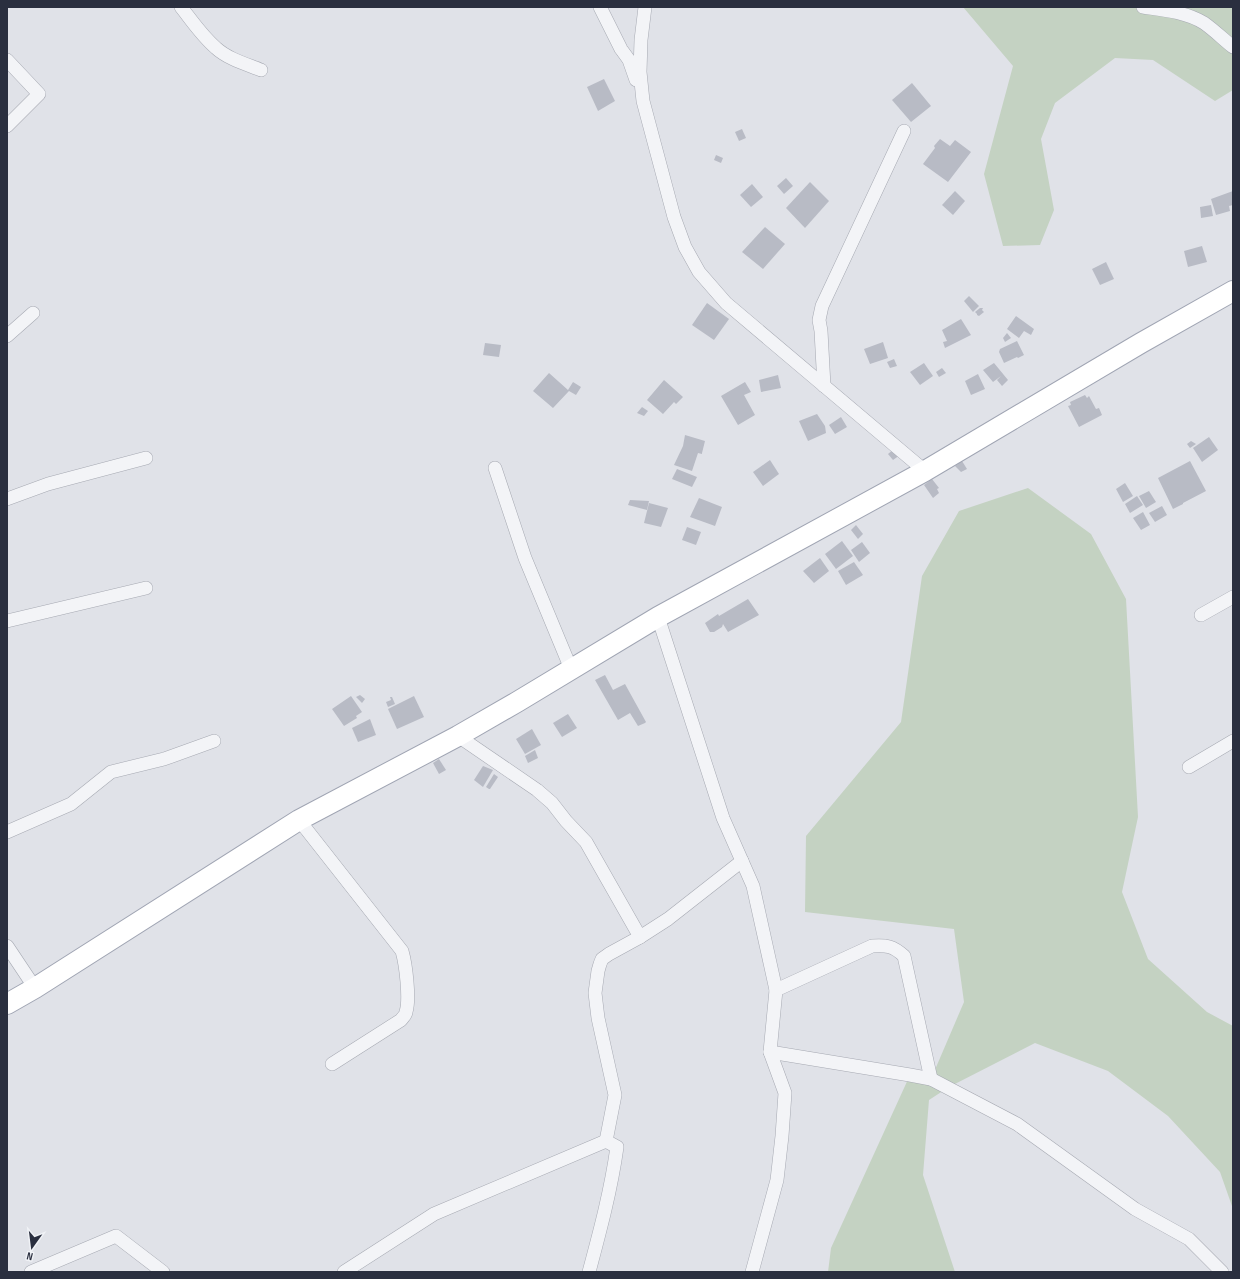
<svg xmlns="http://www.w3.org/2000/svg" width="1240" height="1279" font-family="'Sofia Sans Condensed',sans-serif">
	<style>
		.green { fill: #c4d2c2 }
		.building { fill: #b8bbc5 }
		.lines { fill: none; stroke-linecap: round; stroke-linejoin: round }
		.minor-casing { stroke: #a6a9b2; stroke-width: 14 }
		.primary-casing { stroke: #a0a5b3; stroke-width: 22 }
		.minor { stroke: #f3f4f7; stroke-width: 13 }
		.primary { stroke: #fff; stroke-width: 20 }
	</style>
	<rect width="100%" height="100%" fill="#e0e2e8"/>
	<g class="green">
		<path d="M963,7H1233V90L1215,101L1153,60L1115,58L1055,103L1041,139L1054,210L1040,245L1003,246L984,174L1013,66Z"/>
		<path d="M1028,488L1091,534L1126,599L1138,817L1122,892L1148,959L1207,1012L1233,1026V1209L1220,1172L1168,1116L1108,1071L1035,1043L949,1087L929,1100L923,1175L955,1272H828L831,1248L910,1075L931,1079L964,1002L954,929L805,912L806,836L901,722L922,576L959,511Z"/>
	</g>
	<g class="building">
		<path d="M604,79L615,101L598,111L587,87Z"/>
		<path d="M912,83L931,106L911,122L892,100Z"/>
		<path d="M742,129L746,138L739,141L735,132Z"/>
		<path d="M940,139L950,146L955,140L971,152L948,182L923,164L935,148L934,146Z"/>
		<path d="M716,155L723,158L721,163L714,160Z"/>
		<path d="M786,178L793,186L784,194L777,186Z"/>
		<path d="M810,182L829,201L805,228L786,208Z"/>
		<path d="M752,184L763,197L751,207L740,195Z"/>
		<path d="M955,191L965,201L953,215L942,205Z"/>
		<path d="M1233,191V205L1229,206L1230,211L1216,215L1211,199Z"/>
		<path d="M1211,205L1213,216L1201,218L1200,207Z"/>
		<path d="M765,227L785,244L763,269L742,252Z"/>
		<path d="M1202,246L1207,262L1188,267L1184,251Z"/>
		<path d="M1106,262L1114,279L1100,285L1092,269Z"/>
		<path d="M969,296L979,306L973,312L964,301Z"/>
		<path d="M707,303L729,319L714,340L692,325Z"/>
		<path d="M980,308H983L982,310L984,312L979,316L977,315V314L975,312Z"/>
		<path d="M1016,316L1034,329L1031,335L1024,331L1019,338L1007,329Z"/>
		<path d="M961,319L971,335L945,348L943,342L947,341L942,330Z"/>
		<path d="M1007,333L1011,338L1005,342L1003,338Z"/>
		<path d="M1017,341L1024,355L1018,358L1017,357L1004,363L999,352L1000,349Z"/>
		<path d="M883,342L888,358L870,364L864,349Z"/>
		<path d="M485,343L501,345L499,357L483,355Z"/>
		<path d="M894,359L897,366L890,368L887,362Z"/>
		<path d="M924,363L933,376L920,385L910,372Z"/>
		<path d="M994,363L1008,380L1002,386L997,380L1001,376L993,382L983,370Z"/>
		<path d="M942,368L946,373L939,377L936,372Z"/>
		<path d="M549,373L568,390L573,382L581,387L576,395L569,391L553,408L533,391Z"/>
		<path d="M978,374L985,389L971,395L965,381Z"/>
		<path d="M778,375L781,388L761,392L759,380Z"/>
		<path d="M664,380L683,397L676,404L674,402L663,414L647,400Z"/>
		<path d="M745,382L751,392L744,395L755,415L738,425L721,396Z"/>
		<path d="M1085,395L1087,398L1089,396L1096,409L1099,408L1102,415L1079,427L1068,406L1071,405L1070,402Z"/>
		<path d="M642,407L648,411L644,416L637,413Z"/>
		<path d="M817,414L825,426L826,433L808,441L799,421Z"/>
		<path d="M841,417L847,427L835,434L829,425Z"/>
		<path d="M685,435L705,441L702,453V454L698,453L692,471L674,465L683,446Z"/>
		<path d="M1209,437L1218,450L1202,462L1193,448Z"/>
		<path d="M1191,441L1196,444L1190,448L1187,444Z"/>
		<path d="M894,449L900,455L893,460L888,454Z"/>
		<path d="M770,460L779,474L763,486L753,472Z"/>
		<path d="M962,461L967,469L961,472L955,466Z"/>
		<path d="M1190,461L1206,491L1183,503V504L1173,509L1158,478Z"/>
		<path d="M677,469L697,477L692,487L672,479Z"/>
		<path d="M932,479L939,488L937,489L939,493L933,498L924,485Z"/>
		<path d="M1125,483L1133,496L1123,502L1116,489Z"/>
		<path d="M1149,491L1156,502L1146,508L1139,496Z"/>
		<path d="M1137,496L1143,505L1130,513L1125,504Z"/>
		<path d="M699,498L722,507L715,526L690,517Z"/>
		<path d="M630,500L649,501L647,510L628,505Z"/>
		<path d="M649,503L668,508L661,527L644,523Z"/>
		<path d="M1162,506L1167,515L1155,522L1149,513Z"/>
		<path d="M1143,512L1150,525L1141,530L1133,518Z"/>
		<path d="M856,525L863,534L858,539L851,530Z"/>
		<path d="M687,527L701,532L696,545L682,540Z"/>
		<path d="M842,541L853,556L836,569L825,554Z"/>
		<path d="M862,542L870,553L859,562L851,550Z"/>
		<path d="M820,558L829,571L814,583L803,571Z"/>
		<path d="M854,562L863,575L846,585L838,571Z"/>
		<path d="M748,599L759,615L728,632L723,624L722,627L714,632H710L705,623L718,614L719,616Z"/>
		<path d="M605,675L613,690L625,684L646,722L645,723L638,726L630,713L618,720L595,680Z"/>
		<path d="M360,695L365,699L362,703L356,697Z"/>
		<path d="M351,696L362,712L356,716L357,718L344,726L332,709Z"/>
		<path d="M414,696L424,717L397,729L388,709Z"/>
		<path d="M390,697H392L395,704L388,707L386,702L391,700Z"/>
		<path d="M568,714L577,728L562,737L553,723Z"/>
		<path d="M370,719L376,735L358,742L352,728Z"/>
		<path d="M532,729L541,745L525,754L516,739Z"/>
		<path d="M535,750L538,758L528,763L525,756Z"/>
		<path d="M439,759L446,770L439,774L433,763Z"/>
		<path d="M483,766L493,770L483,787L474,780Z"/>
		<path d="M494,774L498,777L490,789H489L486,787Z"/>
	</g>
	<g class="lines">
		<defs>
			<g id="minor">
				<path d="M181,7C192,21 202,36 216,48C228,59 246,64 261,70"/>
				<path d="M600,7L621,49L629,60L636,80"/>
				<path d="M645,7L641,40L640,72L643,101L674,217L685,247L699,272L726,303L925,471"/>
				<path d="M1143,7C1164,10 1186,12 1204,23C1214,30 1223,39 1233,47"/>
				<path d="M7,60L39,94L7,126"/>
				<path d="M7,336L33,313"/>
				<path d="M824,386L821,331L819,320L822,306L904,131"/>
				<path d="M495,468L525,558L571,669"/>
				<path d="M7,499L48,484L146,458"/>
				<path d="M1201,615L1233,597"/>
				<path d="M658,617L723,818L753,886L776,990L770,1052L785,1093L782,1136L777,1180L752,1272"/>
				<path d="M7,621L146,588"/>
				<path d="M458,736L537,790L552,803L566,821L586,842L640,937"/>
				<path d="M1189,767L1233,741"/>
				<path d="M299,820L402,951C406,965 410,999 406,1012C406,1015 403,1017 401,1020L332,1064"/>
				<path d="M7,832L71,804L111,772L164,759L214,741"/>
				<path d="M7,946L35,988"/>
				<path d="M776,990L872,946C887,945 893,946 904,956L931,1079"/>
				<path d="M770,1052L910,1075L931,1079L1017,1124L1135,1209L1189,1239L1222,1272"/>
				<path d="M31,1272L116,1236L163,1272"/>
				<path d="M344,1272L434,1214L606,1141"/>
				<path d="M589,1272C600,1231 611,1190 617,1147L606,1141L615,1095L598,1018L595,993L598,971L600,964L602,959L609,954L640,937L668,919L742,861"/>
			</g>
			<path id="primary" d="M7,1004L35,988L299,820L458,736L517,702L658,617L925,471L1141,343L1233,291"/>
		</defs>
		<use href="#minor" class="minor-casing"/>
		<use href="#primary" class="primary-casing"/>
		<use href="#minor" class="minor"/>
		<use href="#primary" class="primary"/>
	</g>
	<rect width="1240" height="1279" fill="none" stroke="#2a2f3f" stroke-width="16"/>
	<g transform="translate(32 1247) rotate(194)" stroke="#f0f2f6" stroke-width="3" paint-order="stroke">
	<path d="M0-3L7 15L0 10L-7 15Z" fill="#2a2f3f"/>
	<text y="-6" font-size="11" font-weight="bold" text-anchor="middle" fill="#2a2f3f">N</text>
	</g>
</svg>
